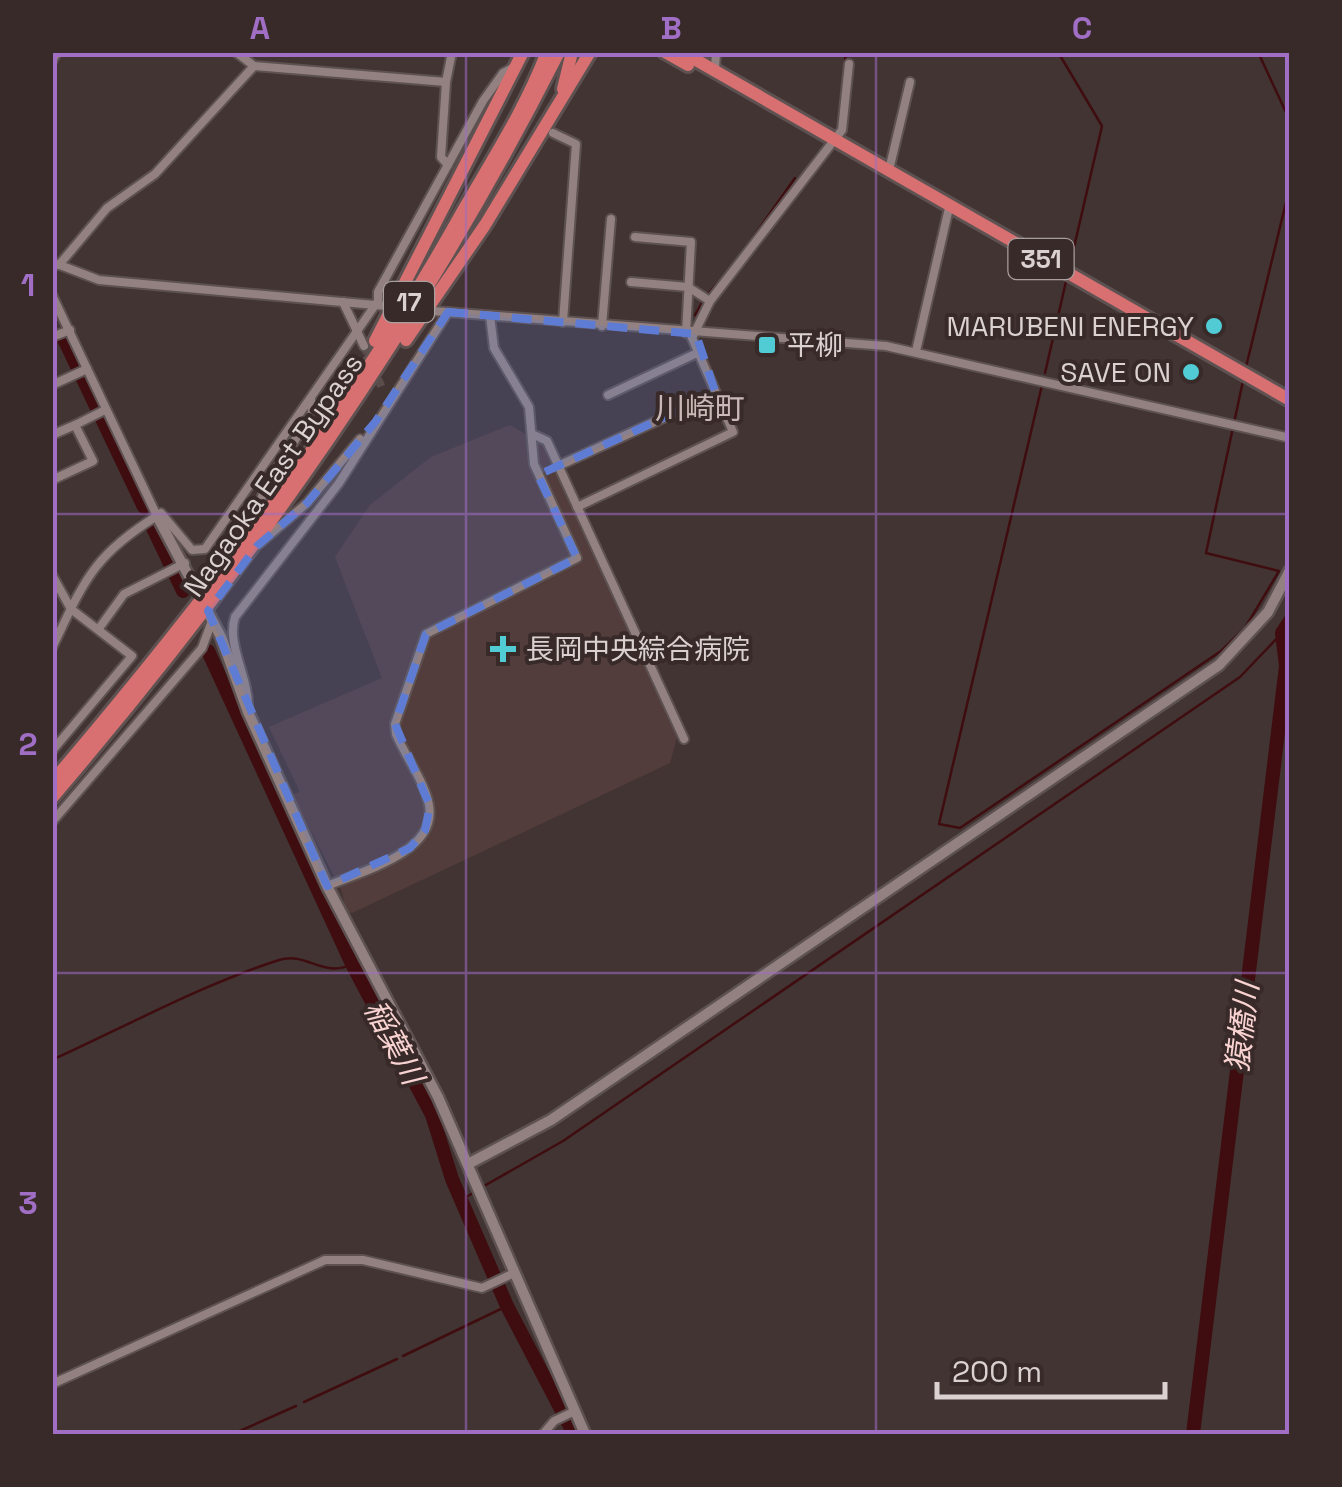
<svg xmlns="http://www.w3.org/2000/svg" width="1342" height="1487" font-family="'Space Grotesk','Noto Sans JP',sans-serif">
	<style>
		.built { fill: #523d3c }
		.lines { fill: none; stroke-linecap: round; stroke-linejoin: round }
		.stream { stroke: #3f0d10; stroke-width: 2.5 }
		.river { stroke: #3f0d10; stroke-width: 14 }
		.minor-tunnel { stroke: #594c4b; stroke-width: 8; stroke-dasharray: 8 4; stroke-linecap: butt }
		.minor-casing { stroke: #5d5251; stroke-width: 12 }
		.tertiary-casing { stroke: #5d5251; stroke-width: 15 }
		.trunk-casing { stroke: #5d5251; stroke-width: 18 }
		.minor { stroke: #928180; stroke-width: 8 }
		.tertiary { stroke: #928180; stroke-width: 10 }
		.trunk { stroke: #d87071; stroke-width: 12 }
		.marked { fill: #5f7cd5; fill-opacity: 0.2; stroke: #5f7cd5; stroke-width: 8; stroke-dasharray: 20 12; stroke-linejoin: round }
		.grid { fill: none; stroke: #a16ec6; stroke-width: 2.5; stroke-opacity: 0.55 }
		.poi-dot { fill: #51ccd4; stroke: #372a29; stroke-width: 4 }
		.labels { text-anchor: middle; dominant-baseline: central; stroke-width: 8; stroke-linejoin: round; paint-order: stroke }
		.shield { fill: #372a29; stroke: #a99f9e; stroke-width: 2.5 }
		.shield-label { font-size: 25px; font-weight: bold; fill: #dad1d0 }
		.poi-label { font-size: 28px; fill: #dad1d0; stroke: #372a29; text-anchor: end }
		.street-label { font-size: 28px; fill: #dad1d0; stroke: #372a29 }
		.neighbourhood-label { font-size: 30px; fill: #cbb9b8; stroke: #372a29 }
		.water-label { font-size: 30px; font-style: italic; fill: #f9d3d1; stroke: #372a29 }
		.neatline { fill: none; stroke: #a16ec6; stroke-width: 4 }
		.grid-label { font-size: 32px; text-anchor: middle; font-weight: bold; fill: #a16ec6 }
	</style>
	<rect width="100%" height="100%" fill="#423433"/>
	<path class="built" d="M510,425L544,445L677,737L670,763L352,913L346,911L342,892L293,795L300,792L269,727L382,678L335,557L370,505L431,457Z"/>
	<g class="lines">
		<g class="stream">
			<path d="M1058,52L1102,126L1069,269"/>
			<path d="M1258,52L1290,121"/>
			<path d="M838,126L846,52"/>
			<path d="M735,263L795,178"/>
			<path d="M708,294L730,269"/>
			<path d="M695,315L702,303"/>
			<path d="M1246,367L1290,186"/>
			<path d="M1045,373L1067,277"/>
			<path d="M1042,385L939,824L960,828L1221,651L1245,628L1279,571L1206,553L1243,381"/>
			<path d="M52,1060C127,1026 201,985 279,960C306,951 324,979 352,964"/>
			<path d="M484,1186L563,1141L1240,677L1282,633"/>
			<path d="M461,1200L473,1193"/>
			<path d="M403,1356L507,1306"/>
			<path d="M304,1402L397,1359"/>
			<path d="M233,1434L296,1406"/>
			<path d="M564,1434L567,1427"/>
		</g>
		<g class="river">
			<path d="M64,339L144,507"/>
			<path d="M153,528L183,591"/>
			<path d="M208,651L352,964L432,1115L452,1179L507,1306L574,1434"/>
			<path d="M1193,1434L1286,666L1282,633L1290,621"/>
		</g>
		<path class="minor-tunnel" d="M364,346L382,388"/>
		<defs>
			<g id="minor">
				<path d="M236,52L254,66L446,82"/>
				<path d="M52,61L57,52"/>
				<path d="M715,70L716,52"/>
				<path d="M553,133L576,144L563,322"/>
				<path d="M448,165L441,157L446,82L452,52"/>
				<path d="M889,170L910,82"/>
				<path d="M635,237L691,242L686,333"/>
				<path d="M52,262L99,280L386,306"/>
				<path d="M59,265L107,208L155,174L254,66"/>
				<path d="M631,282L688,287L710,301"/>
				<path d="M52,295L157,516L161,513L192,550L205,549L378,301V292L483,101L503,73L516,66"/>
				<path d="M343,302L364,346"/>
				<path d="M433,311L886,346L1290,438"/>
				<path d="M602,326L611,219"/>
				<path d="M52,337L70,330"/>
				<path d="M916,351L949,208"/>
				<path d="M52,385L87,369"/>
				<path d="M608,395L697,353"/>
				<path d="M532,434L547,441L684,739"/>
				<path d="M52,435L75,425"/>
				<path d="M558,466L716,394"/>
				<path d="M52,480L93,461L75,425L105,410"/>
				<path d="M577,507L733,432L692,338L710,301L842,130L849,64"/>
				<path d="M250,528L266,486L312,413L311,399"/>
				<path d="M259,544L307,503L360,439"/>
				<path d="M52,575L71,609L132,656L52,751"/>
				<path d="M100,627L124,594L185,563"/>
				<path d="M52,648C84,582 92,556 157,516"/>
				<path d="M248,707C249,678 226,644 235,617L339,483L448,312"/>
				<path d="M52,822L202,648L212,621"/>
				<path d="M327,886C359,872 438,853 429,805C425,782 405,756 396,734L395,724L426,634L577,558L534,464L529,407L494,348L490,316"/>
				<path d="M52,1384L325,1260H363L482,1288L514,1273"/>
				<path d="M543,1434L554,1421L575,1411"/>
			</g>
			<g id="tertiary">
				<path d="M157,516L221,637L248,712L327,886L438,1097L585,1434"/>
				<path d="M468,1164L551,1120L1219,665L1268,612L1290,570"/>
			</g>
			<g id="trunk">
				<path d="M665,52L688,65"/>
				<path d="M682,52L1290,400"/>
				<path d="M563,89L572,52"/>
				<path d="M406,340L485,225L590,52"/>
				<path d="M375,341L523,52"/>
				<path d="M52,782C205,602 350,414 465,207C494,157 526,107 547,52"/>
				<path d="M52,798C251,565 420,326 559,52"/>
			</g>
		</defs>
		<use href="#minor" class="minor-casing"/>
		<use href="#tertiary" class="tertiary-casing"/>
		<use href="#trunk" class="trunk-casing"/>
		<use href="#minor" class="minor"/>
		<use href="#tertiary" class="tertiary"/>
		<use href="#trunk" class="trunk"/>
	</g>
	<path class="marked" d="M448,312L696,334L716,394L538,475L577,558L426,634L395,724L430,806L425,830L410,848L327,886L208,611L257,546L307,503L376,421Z"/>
	<path class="grid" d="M466,52V1434M876,52V1434M52,514H1290M52,973H1290"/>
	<g class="poi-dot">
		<circle cx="1214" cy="326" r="10"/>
		<rect x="757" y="335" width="20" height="20" rx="5"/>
		<circle cx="1191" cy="372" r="10"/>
		<path d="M498 634h10v10h10v10h-10v10h-10v-10h-10v-10h10z"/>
	</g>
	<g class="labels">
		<g class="shield">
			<rect x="1008.5" y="239" width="65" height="40" rx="8"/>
			<rect x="384" y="282" width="50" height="40" rx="8"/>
		</g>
		<g class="shield-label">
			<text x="1041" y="259">351</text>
			<text x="409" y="302">17</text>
		</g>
		<g class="poi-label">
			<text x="1194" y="326">MARUBENI ENERGY</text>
			<text x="787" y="345" text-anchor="start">平柳</text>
			<text x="1171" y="372">SAVE ON</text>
			<text x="526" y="649" text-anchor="start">長岡中央綜合病院</text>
		</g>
		<g class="street-label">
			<text transform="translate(273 475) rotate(-55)">Nagaoka East Bypass</text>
		</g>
		<g class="neighbourhood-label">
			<text x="700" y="408">川崎町</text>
		</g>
		<g class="water-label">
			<text transform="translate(1242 1027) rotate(-83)">猿橋川</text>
			<text transform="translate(394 1042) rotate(62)">稲葉川</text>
		</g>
	</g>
	<rect width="1342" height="1487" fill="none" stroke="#372a29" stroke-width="110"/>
	<path d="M937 1382v15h228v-15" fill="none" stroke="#dad1d0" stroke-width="5"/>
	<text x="952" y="1382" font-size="30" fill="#dad1d0" stroke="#372a29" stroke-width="8" paint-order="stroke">200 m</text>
	<rect x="55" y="55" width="1232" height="1377" class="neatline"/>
	<g class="grid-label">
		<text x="260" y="39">A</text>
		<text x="671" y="39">B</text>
		<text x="1082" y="39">C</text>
		<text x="28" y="296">1</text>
		<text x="28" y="755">2</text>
		<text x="28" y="1214">3</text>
	</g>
</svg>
